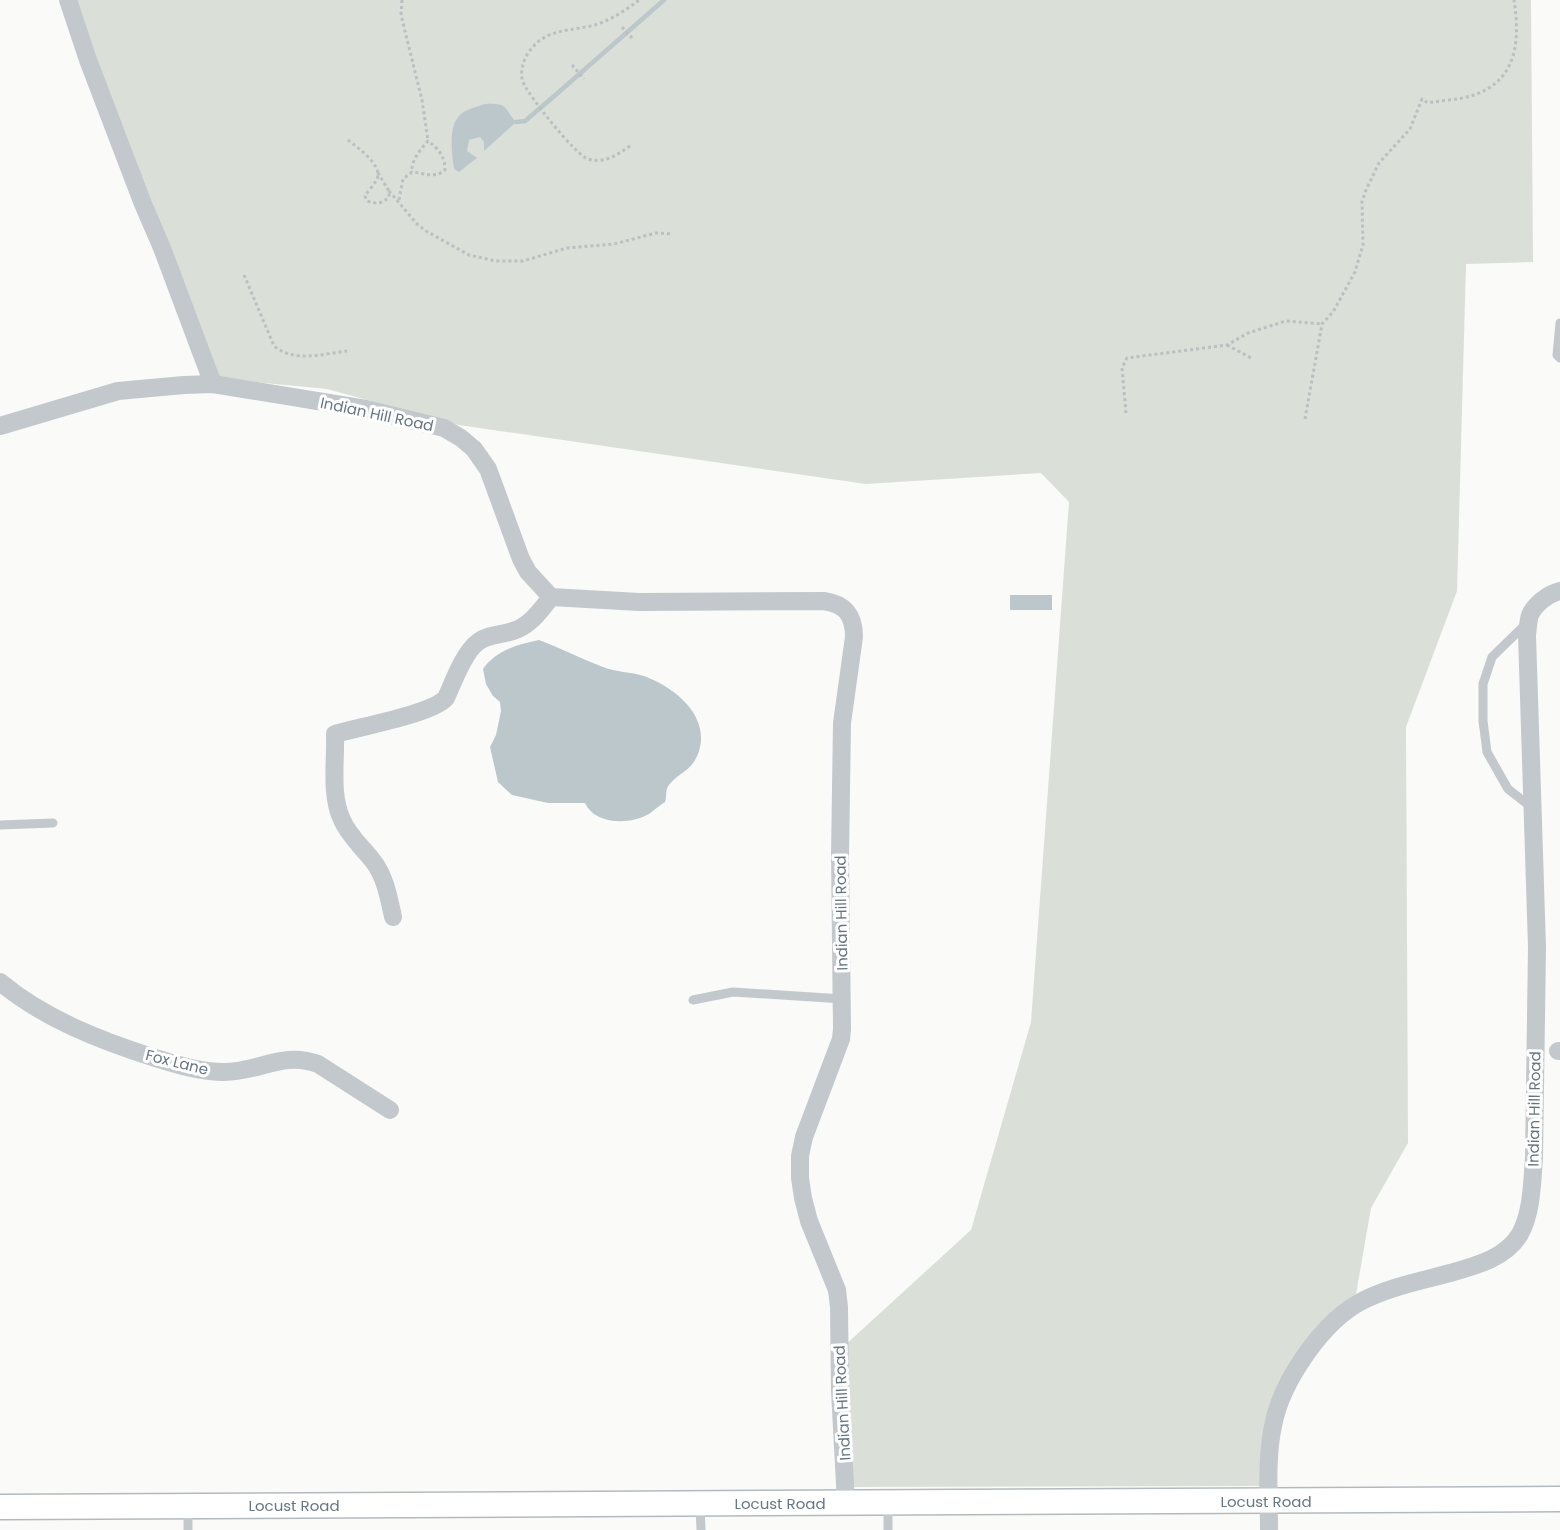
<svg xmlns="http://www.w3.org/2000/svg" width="1560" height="1530" font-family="Poppins,sans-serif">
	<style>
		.green { fill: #dadfd7 }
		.water { fill: #bbc7cb }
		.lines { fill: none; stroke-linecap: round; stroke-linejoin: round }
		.stream { stroke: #bbc7cb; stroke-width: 4.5 }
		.secondary-casing { stroke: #b3babf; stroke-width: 27 }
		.path { stroke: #bbbfc2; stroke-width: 3; stroke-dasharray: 3 3; stroke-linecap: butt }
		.lane { stroke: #c3c8cc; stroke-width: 9 }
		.street { stroke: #c3c8cc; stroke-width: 18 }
		.secondary { stroke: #fff; stroke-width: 24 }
		.labels { text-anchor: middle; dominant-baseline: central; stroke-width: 6; stroke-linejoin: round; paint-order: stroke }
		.street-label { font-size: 15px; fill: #657683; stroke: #fff }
	</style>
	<rect width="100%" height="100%" fill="#fafaf8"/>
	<path class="green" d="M75,0H1531L1533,262L1466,264L1457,591L1406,727L1408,1143L1371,1208L1356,1294L1313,1332L1260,1486L852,1487L843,1347L971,1230L1031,1022L1069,502L1041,473L866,484L459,425L327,389L223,379L218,377L91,47Z"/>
	<g class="water">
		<path d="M485,104C509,102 504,109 516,122L484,151V142L480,137L469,140L467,151L477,158L459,172L454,169C452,154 448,128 459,116C465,109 477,107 485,104Z"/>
		<rect x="1010" y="595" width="42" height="15"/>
		<path d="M539,640C561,648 581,659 603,667C616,672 631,672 644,676C674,687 710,715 699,751C692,772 680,771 669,785C665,789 667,797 665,802C659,806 654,810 649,814C630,825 595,825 585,803H548L512,795L498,782L490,747L496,735L501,711L500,702L493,696L486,684L483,669C495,651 518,644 539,640Z"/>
	</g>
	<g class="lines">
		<path class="stream" d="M516,122L525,121L552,98L664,0"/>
		<defs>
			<path id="secondary" d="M0,1507L1560,1499"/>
		</defs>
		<use href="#secondary" class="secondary-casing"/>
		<g class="path">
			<path d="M402,0L401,15L422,100L428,141"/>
			<path d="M622,27L632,38"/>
			<path d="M572,65L584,79"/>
			<path d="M348,140C357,147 383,165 377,179C374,185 368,191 365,196L367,201C376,204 382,204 389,197V191L378,173"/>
			<path d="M630,146C617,155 604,164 588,159C576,156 528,95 523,82C519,71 524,57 532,48C548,28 573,31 595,25C611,20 626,10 639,0"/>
			<path d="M389,191L417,224L426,231L469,255L496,261H523L567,248L614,244L656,233L672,234"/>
			<path d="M399,200L403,179L412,172C424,173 435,179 445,170C445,157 439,149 428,141C421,149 411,160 412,172"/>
			<path d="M244,275L274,346C295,363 322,354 347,351"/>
			<path d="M1227,345L1251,358"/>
			<path d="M1126,413L1122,368L1127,358L1227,345L1248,333L1286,321L1322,324"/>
			<path d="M1305,419L1322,324L1333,312L1355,272L1359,258L1363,245L1362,202L1366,190L1379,163L1410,129L1422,99L1428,103C1443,100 1459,100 1474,95C1518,80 1520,39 1514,0"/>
		</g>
		<g class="lane">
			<path d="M1560,323L1557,355L1560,358"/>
			<path d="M1527,623L1492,657L1483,684V721L1487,752L1508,789L1531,807"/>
			<path d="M0,825L53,823"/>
			<path d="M693,1000L733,992L843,999"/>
			<path d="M700,1505L701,1530"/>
			<path d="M188,1530V1508"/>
			<path d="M888,1530V1502"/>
		</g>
		<g class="street">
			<path d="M68,0L88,60L143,204L162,248L213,384"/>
			<path d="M0,426L118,391L184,385L213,384L366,409L444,428L461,438L474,449L488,469L521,559L528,572L551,597L639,602L824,601C845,604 854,615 854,637L842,723L840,856L842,1029L841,1039L804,1137L800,1156V1178L803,1198L809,1221L837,1290L839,1307L840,1391L846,1503"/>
			<path d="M393,917C389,898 385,876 373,861C363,848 349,836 342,820C330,794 336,762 335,734C358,727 432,714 446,698C453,683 464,652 478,642C488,634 502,635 513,631C530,626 541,610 551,597"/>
			<path d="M0,982C43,1018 99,1040 152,1057C175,1064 199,1072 224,1072C260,1072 282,1051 318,1064L390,1110"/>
			<path d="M1558,1051H1560"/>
			<path d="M1269,1530C1269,1496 1266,1459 1273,1426C1281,1382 1323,1320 1364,1300C1390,1287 1421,1281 1450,1273C1475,1266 1506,1258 1520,1234C1532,1212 1532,1183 1534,1158L1537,947L1527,635C1528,629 1528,621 1530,615C1535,604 1548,594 1560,591"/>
		</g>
		<use href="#secondary" class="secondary"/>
	</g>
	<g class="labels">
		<g class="street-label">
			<text transform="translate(377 414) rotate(12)">Indian Hill Road</text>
			<text transform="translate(841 913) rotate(-91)">Indian Hill Road</text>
			<text transform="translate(177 1062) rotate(14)">Fox Lane</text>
			<text transform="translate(1534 1109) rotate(-89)">Indian Hill Road</text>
			<text transform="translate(842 1403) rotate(-93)">Indian Hill Road</text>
			<text x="1266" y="1501">Locust Road</text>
			<text x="780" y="1503">Locust Road</text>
			<text x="294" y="1505">Locust Road</text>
		</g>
	</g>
</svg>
